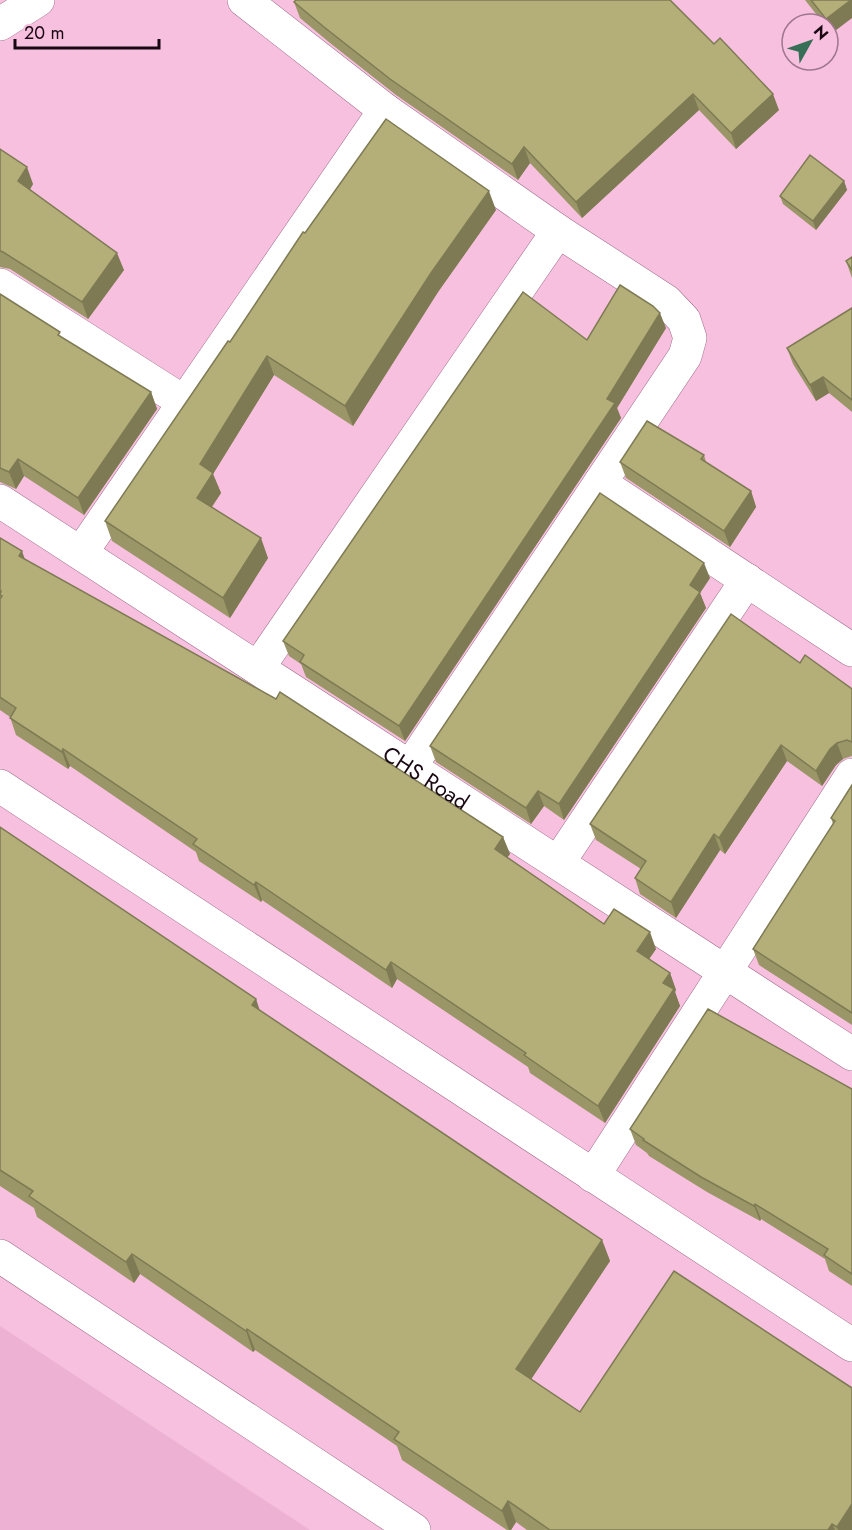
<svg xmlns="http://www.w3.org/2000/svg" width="852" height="1530" font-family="Jost,sans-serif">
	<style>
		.built { fill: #edb1d3 }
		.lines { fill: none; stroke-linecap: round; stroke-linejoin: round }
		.street-casing { stroke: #9f6d8a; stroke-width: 34 }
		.secondary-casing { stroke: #9f6d8a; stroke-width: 34 }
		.street { stroke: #fff; stroke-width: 33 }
		.secondary { stroke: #fff; stroke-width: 33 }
		.wall { fill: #9b9667 }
		.shaded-wall { fill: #7e7a54 }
		.building { fill: #b4af78; stroke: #7e7a54; stroke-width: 1.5 }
		.labels { text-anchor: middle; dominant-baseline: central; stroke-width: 6; stroke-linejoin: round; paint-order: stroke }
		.street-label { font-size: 22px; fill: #190712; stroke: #f7c0df }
	</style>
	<rect width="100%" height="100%" fill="#f7c0df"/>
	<path class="built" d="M0,1326L310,1530H0Z"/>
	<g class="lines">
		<defs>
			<g id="street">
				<path d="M244,0L385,110L558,231L666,301L684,320L690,338L685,356L410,767"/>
				<path d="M0,24L38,0"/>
				<path d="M0,285L184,402"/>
				<path d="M600,483L852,650"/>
				<path id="s1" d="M0,501L852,1054"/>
				<path d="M81,553L385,110"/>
				<path d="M258,668L558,231"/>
				<path d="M0,786L852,1345"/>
				<path d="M558,863L747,580"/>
				<path d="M593,1176L852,775"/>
			</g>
			<path id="secondary" d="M0,1256L414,1530"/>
		</defs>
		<use href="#street" class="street-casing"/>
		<use href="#secondary" class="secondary-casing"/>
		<use href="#street" class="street"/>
		<use href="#secondary" class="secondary"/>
	</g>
	<g class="wall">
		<path d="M805,0H852L831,34L828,30V24H824Z"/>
		<path d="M294,2L779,110L736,149L699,110L582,218L530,163L518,180L396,95L330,43L300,18Z"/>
		<path d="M0,149L33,184L30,189L124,270L88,319L10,269L0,267Z"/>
		<path d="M844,181L847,190L816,230L783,204L780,196Z"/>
		<path d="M496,210L438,292L353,426L274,375L213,474L221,493L212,507L268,558L230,618L112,541L105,521L305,233Z"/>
		<path d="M852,257V278L846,261Z"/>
		<path d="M0,294L62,338L151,392L157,409L84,515L24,476L16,489L0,482Z"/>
		<path d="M852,308V412L829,393L816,401L793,364L787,348Z"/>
		<path d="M666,328L617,408L621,418L405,741L306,677L301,664L289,656L283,641L587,340Z"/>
		<path d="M704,455L706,462L751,491L756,507L730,547L626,478L620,462Z"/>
		<path d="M0,538L25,560L503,837L510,854L507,857L604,924L656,949L649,959L670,973L676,990L675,992L680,1006L605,1123L530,1073L528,1067L397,979L392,988L262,900L261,902L199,861L196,852L70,766L68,769L16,735L10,717L0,710Z"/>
		<path d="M710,578L700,593L706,608L564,820L544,806L531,824L436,762L430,746Z"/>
		<path d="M800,663L852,689V756L843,759L836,765L822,786L787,761L725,854L720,850L676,918L640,894L635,878L641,869L596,840L590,824Z"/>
		<path d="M852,785V1025L759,965L753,949L833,824L831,818Z"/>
		<path d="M0,827L256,999L259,1010L602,1240L610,1261L531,1379L580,1412L852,1530H527L516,1522L511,1530H507L402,1460L397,1446L255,1350L253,1352L140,1274L134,1283L37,1217L34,1208L0,1186Z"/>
		<path d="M852,1089V1286L829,1271L825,1259L761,1219L760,1221L707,1192L649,1156L647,1153L636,1145L630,1129Z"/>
	</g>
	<g class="shaded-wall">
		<path d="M851,0H852V18L831,34L826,19Z"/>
		<path d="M693,94L699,110L582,218L576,202Z"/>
		<path d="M773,94L779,110L736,149L731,133Z"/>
		<path d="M524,147L530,163L518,180L512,164Z"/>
		<path d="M27,167L33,184L25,198L18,181Z"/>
		<path d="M844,181L847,190L816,230L813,221Z"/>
		<path d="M489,191L496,210L438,292L353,426L345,406L431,273Z"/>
		<path d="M117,253L124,270L88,319L82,302Z"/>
		<path d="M660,313L666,328L617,408L621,418L405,741L399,726L607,399Z"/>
		<path d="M267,356L274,375L213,474L221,493L204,518L197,498L200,464Z"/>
		<path d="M823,377L829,393L816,401L810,385Z"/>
		<path d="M151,392L157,409L84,515L78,498Z"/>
		<path d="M18,459L24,476L16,489L9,472Z"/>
		<path d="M751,491L756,507L730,547L724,531Z"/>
		<path d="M261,538L268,558L230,618L223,598Z"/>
		<path d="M22,551L28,568L19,556Z"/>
		<path d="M704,563L710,578L700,593L706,608L564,820L559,804L690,585Z"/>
		<path d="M837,743L843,759L836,765L822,786L816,771L830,749Z"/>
		<path d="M781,745L787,761L725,854L719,838Z"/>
		<path d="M63,749L70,766L68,769L62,752Z"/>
		<path d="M538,791L544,806L531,824L526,808Z"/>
		<path d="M714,834L720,850L676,918L671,902Z"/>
		<path d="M503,837L510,854L501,866L495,849Z"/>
		<path d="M256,882L262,900L261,902L254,885Z"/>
		<path d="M650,932L656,949L643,968L637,951Z"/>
		<path d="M391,962L397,979L392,988L386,970Z"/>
		<path d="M670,973L676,990L675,992L680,1006L605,1123L598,1106L663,983Z"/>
		<path d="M256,999L263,1020L252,1005Z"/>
		<path d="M755,1204L761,1219L760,1221L754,1206Z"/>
		<path d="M602,1240L610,1261L524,1390L516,1369Z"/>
		<path d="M132,1254L140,1274L134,1283L126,1262Z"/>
		<path d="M247,1329L255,1350L253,1352L246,1331Z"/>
		<path d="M508,1501L516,1522L511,1530H509L502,1511Z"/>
		<path d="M852,1504V1530H838L837,1527Z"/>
		<path d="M832,1524L835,1530H828Z"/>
	</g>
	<g class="building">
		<path d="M296,0H670L714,44L720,38L773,94L731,133L693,94L576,202L524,147L512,164L390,79L324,27L294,2Z"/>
		<path d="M811,0H851L826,19Z"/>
		<path d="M386,119L489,191L431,273L345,406L267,356L200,464L213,473L197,498L261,538L223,598L105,521L228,341L230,342L303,232L305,233Z"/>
		<path d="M0,149L27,167L18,181L117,253L82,302L3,252L0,251Z"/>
		<path d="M810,155L844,181L813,221L780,196Z"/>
		<path d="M852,257V270L846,261Z"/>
		<path d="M620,285L653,306L660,313L607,399L615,403L399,726L300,662L304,655L283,641L523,292L587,340Z"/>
		<path d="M0,294L60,332L58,335L151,392L78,498L18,459L9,472L0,468Z"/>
		<path d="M852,308V400L823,377L810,385L787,348Z"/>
		<path d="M647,421L704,455L701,459L751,491L724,531L620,462Z"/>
		<path d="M600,493L704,563L690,585L700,592L559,804L538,791L526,808L430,746Z"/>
		<path d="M0,538L22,551L19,556L276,699L280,692L503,837L495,849L604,924L614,909L650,932L637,951L670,973L663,983L674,989L598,1106L524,1055L526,1053L391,962L386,970L256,882L254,885L193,844L197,839L63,749L62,752L10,718L16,708L0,697V599L2,596L0,595L1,591H0Z"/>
		<path d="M731,614L800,663L805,655L852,689V742L847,740L837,743L830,749L816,771L781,745L719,838L714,834L671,902L635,878L646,861L590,824Z"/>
		<path d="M852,785V1013L753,949L835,821L831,818Z"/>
		<path d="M0,827L256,999L252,1005L602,1240L516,1369L580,1412L674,1271L852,1388V1504L837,1527L832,1524L828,1530H550L508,1501L502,1511L394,1439L399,1432L247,1329L246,1331L132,1254L126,1262L29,1196L33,1191L0,1170Z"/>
		<path d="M708,1009L852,1089V1274L824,1255L828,1249L755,1204L754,1206L701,1177L643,1140L644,1139L630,1129Z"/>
	</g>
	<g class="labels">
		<g class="street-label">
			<text stroke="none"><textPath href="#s1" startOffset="508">CHS Road</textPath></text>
		</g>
	</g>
	<g transform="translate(810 42) rotate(50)"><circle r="28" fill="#f7c0df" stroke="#9e768d" stroke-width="1.5"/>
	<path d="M0-4.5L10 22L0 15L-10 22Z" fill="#366e56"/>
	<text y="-9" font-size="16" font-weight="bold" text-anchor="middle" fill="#190712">N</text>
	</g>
	<path d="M15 39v9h144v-9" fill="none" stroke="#190712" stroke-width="3"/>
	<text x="24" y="39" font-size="18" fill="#190712" stroke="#f7c0df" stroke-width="4.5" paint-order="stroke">20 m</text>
</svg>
